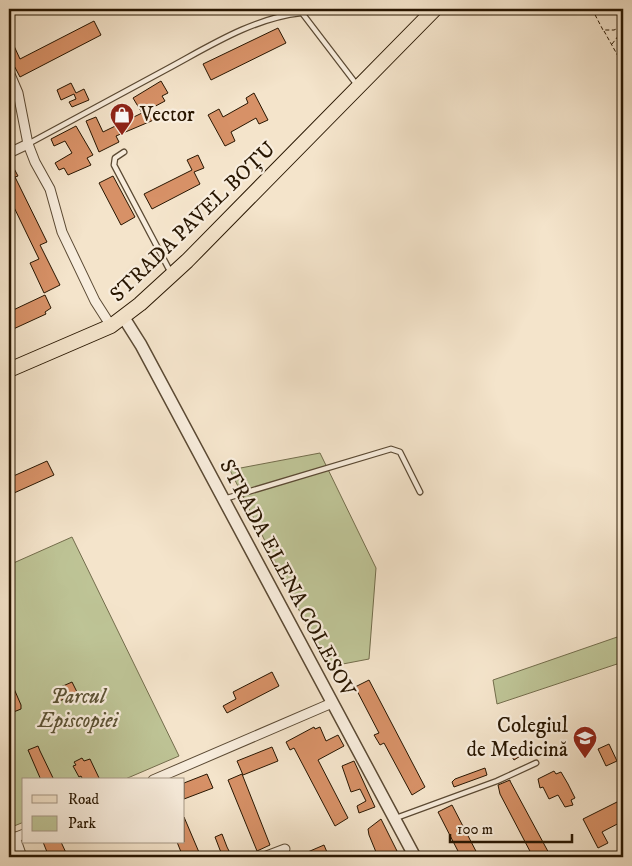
<svg xmlns="http://www.w3.org/2000/svg" width="632" height="866" font-family="'IM FELL DW Pica',serif">
	<style>
		.green { fill: #bec496; stroke: #736d4c }
		.building { fill: #d79167; stroke: #281601 }
		.lines { fill: none; stroke-linecap: round; stroke-linejoin: round }
		.service-casing { stroke: #5b4a34; stroke-width: 7 }
		.minor-casing { stroke: #5b4a34; stroke-width: 11 }
		.tertiary-casing { stroke: #5b4a34; stroke-width: 14 }
		.primary-casing { stroke: #281601; stroke-width: 16 }
		.path { stroke: #281601; stroke-width: 1; stroke-dasharray: 4 2.5; stroke-linecap: butt }
		.service { stroke: #f8eddd; stroke-width: 4.5 }
		.minor { stroke: #f8eddd; stroke-width: 9 }
		.tertiary { stroke: #f8eddd; stroke-width: 11 }
		.primary { stroke: #f4e4cb; stroke-width: 14 }
		.labels { text-anchor: middle; dominant-baseline: central; stroke-width: 4.5; stroke-linejoin: round; paint-order: stroke }
		.poi-label { font-size: 21px; fill: #281601; stroke: #f8eddd; text-anchor: start }
		.street-label { font-size: 21px; fill: #281601; stroke: #f8eddd }
		.park-label { font-size: 21px; font-style: italic; fill: #5c5335; stroke: #f8eddd }
	</style>
	<rect width="100%" height="100%" fill="#f4e4cb"/>
	<filter id="stains"><feTurbulence type="fractalNoise" baseFrequency=".004" numOctaves="4"/><feColorMatrix values="0 0 0 0 .2 0 0 0 0 .09 0 0 0 0 .02 0 0 0 .5 -.17"/></filter>
	<radialGradient id="worn" r=".72"><stop offset=".6" stop-color="#630" stop-opacity="0"/><stop offset="1" stop-color="#630" stop-opacity=".3"/></radialGradient>
	<g class="green">
		<path d="M320,453L376,568L369,659L327,667L230,470Z"/>
		<path d="M72,537L179,756L123,780H24V822L9,828V565Z"/>
		<path d="M623,635V662L497,704L493,680Z"/>
	</g>
	<g class="building">
		<path d="M94,21L101,35L20,77L9,56V35L20,59Z"/>
		<path d="M278,28L286,43L211,80L203,64Z"/>
		<path d="M161,81L168,93L162,96L165,101L150,109L156,119L116,136L119,142L99,152L86,121L96,117L103,132L142,113L133,98Z"/>
		<path d="M71,83L76,93L84,89L89,100L72,107L69,102L76,99L74,94L61,100L57,90Z"/>
		<path d="M254,93L268,120L259,124L256,118L231,132L235,141L225,146L208,115L219,109L223,117L248,103L246,98Z"/>
		<path d="M76,126L93,155L87,158L91,165L68,175L64,168L59,170L55,163L72,153L65,141L54,146L51,139Z"/>
		<path d="M198,155L204,168L194,172L200,184L152,209L144,194L192,170L187,160Z"/>
		<path d="M9,159L18,176L15,177L47,242L40,245L60,285L44,293L30,263L39,259L9,197Z"/>
		<path d="M113,176L135,217L121,225L99,183Z"/>
		<path d="M45,295L51,308L45,312L46,314L9,331V312Z"/>
		<path d="M47,461L54,475L14,493L9,478Z"/>
		<path d="M272,672L279,686L227,713L223,706L236,699L233,692Z"/>
		<path d="M9,677L21,705V709L11,713L9,707Z"/>
		<path d="M369,680L425,787L412,795L384,743L380,745L374,735L379,733L355,687Z"/>
		<path d="M72,682L78,694L59,701L54,690Z"/>
		<path d="M314,727L315,729L320,727L326,741L338,735L344,746L318,760L348,818L335,826L294,748L290,750L286,742Z"/>
		<path d="M525,743L530,750L514,760L510,753Z"/>
		<path d="M609,744L617,761L606,766L598,749Z"/>
		<path d="M38,746L40,751L54,780H41L28,750Z"/>
		<path d="M272,747L278,761L243,775L237,761Z"/>
		<path d="M82,758L84,761L90,759L100,780H83L81,776L79,777L73,766L76,765L74,762Z"/>
		<path d="M354,761L375,807L359,813L357,806L366,801L360,789L351,792L342,766Z"/>
		<path d="M485,768L487,775L454,787L452,782L455,779Z"/>
		<path d="M554,771L556,774L561,772L568,784L575,798L571,800L573,805L565,807L558,795L549,799L543,787L540,788L538,779Z"/>
		<path d="M207,774L213,788L184,799V783Z"/>
		<path d="M242,774L270,845L257,851L228,780Z"/>
		<path d="M510,780V781L551,857H533L500,794L498,785Z"/>
		<path d="M623,799V821L602,832L608,843L598,848L583,819Z"/>
		<path d="M452,805L479,857H461L438,812Z"/>
		<path d="M184,817L201,857H183L177,842H184Z"/>
		<path d="M381,819L397,851L388,854L389,857H378L369,835L368,829Z"/>
		<path d="M222,834L227,847L232,857H224L220,850L215,837Z"/>
		<path d="M43,842H61L68,857H49Z"/>
		<path d="M324,845L329,857H296Z"/>
	</g>
	<g class="lines">
		<defs>
			<g id="service">
				<path d="M299,9L357,85"/>
				<path d="M28,144C74,119 121,94 167,69C208,47 253,18 301,13"/>
				<path d="M124,152L115,158L114,165L171,273"/>
				<path d="M224,499L391,449L400,452L420,492"/>
				<path d="M396,818L497,781L536,763"/>
			</g>
			<g id="minor">
				<path d="M9,72L18,93L28,144L35,162L50,189L62,232L95,301L111,326"/>
				<path d="M9,153L28,144"/>
				<path d="M153,780L332,703"/>
				<path d="M15,837L22,857"/>
				<path d="M9,840L24,834"/>
				<path d="M264,857L285,849"/>
			</g>
			<path id="tertiary" d="M124,318L141,345L415,857"/>
			<path id="primary" d="M9,370L111,326L140,304L187,261L435,9"/>
		</defs>
		<use href="#service" class="service-casing"/>
		<use href="#minor" class="minor-casing"/>
		<use href="#tertiary" class="tertiary-casing"/>
		<use href="#primary" class="primary-casing"/>
		<g class="path">
			<path d="M592,9L603,30H614L623,26"/>
			<path d="M604,31L623,65"/>
			<path d="M612,44L623,30"/>
		</g>
		<use href="#service" class="service"/>
		<use href="#minor" class="minor"/>
		<use href="#tertiary" class="tertiary"/>
		<use href="#primary" class="primary"/>
	</g>
	<defs>
		<symbol id="shop-pin" viewBox="-11 -11 22 30"><path d="M0 17L-7.5 6A9.5 9.5 0 1 1 7.5 6Z" fill="#8f2418" stroke="#f8eddd"/><path d="M-5-2.5h2.3a2.7 3.5 0 0 1 5.4 0H5L5.5 6h-11ZM-1.5-2.5h3a1.5 2.3 0 0 0-3 0Z" fill="#fff"/></symbol>
		<symbol id="university-pin" viewBox="-11 -11 22 30"><path d="M0 17L-7.5 6A9.5 9.5 0 1 1 7.5 6Z" fill="#8f2418" stroke="#f8eddd"/><path d="M0-5L7-2L0 1L-7-2ZM-4 1L0 2.5L4 1V4Q0 6-4 4Z" fill="#fff"/></symbol>
	</defs>
	<g fill-rule="evenodd">
		<use href="#shop-pin" x="108" y="101" width="28" height="38"/>
		<use href="#university-pin" x="571" y="724" width="28" height="38"/>
	</g>
	<g class="labels">
		<g class="poi-label">
			<text x="140" y="115">Vector</text>
			<text x="568" y="726" text-anchor="end">Colegiul<tspan x="568" dy="24">de Medicină</tspan></text>
		</g>
		<g class="street-label">
			<text transform="translate(193 222) rotate(-44)">STRADA PAVEL BOȚU</text>
			<text transform="translate(287 578) rotate(62)">STRADA ELENA COLESOV</text>
		</g>
		<g class="park-label">
			<text x="78" y="697">Parcul<tspan x="78" dy="24">Episcopiei</tspan></text>
		</g>
	</g>
	<rect width="632" height="866" fill="none" stroke="#f4e4cb" stroke-width="30"/>
	<rect x="10" y="10" width="612" height="846" fill="none" stroke="#281601" stroke-width="2.5"/>
	<rect x="15" y="15" width="602" height="836" fill="none" stroke="#281601"/>
	<rect x="22" y="778" width="162" height="65" fill="#f8eddd" stroke="#a59785"/>
	<rect x="32" y="795" width="25" height="8" fill="#f4e4cb" stroke="#a59785"/>
	<text x="68" y="804" font-size="15" fill="#281601">Road</text>
	<rect x="32" y="816" width="25" height="15" fill="#bec496" stroke="#a59785"/>
	<text x="68" y="828" font-size="15" fill="#281601">Park</text>
	<path d="M450 834v8h122v-8" fill="none" stroke="#281601" stroke-width="2.5"/>
	<text x="457" y="834" font-size="15" fill="#281601" stroke="#f8eddd" stroke-width="4" paint-order="stroke">100 m</text>
	<rect width="100%" height="100%" filter="url(#stains)"/>
	<rect width="100%" height="100%" fill="url(#worn)"/>
</svg>
